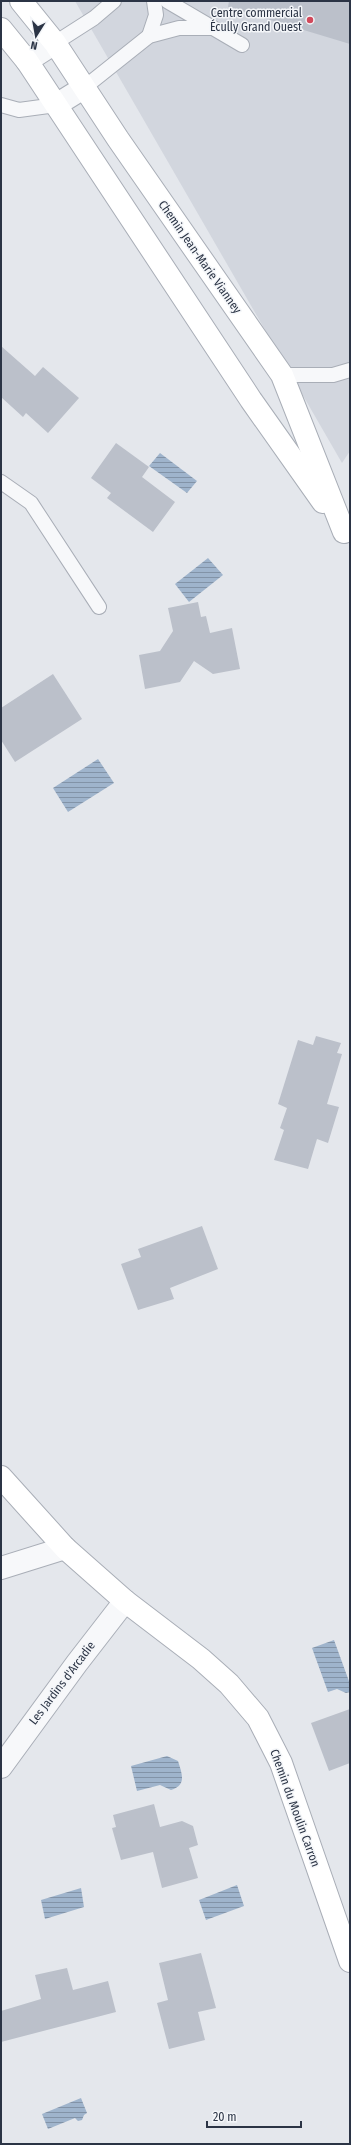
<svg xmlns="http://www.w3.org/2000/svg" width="351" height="2145" font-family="'Fira Sans Condensed',sans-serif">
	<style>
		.built { fill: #d2d6de }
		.water { fill: url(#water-rules) }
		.building { fill: #bbc0ca }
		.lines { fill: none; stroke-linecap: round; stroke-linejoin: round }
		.lane-casing { stroke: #a9aeb7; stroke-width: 16 }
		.street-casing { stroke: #a9aeb7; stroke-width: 24 }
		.secondary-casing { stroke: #a9aeb7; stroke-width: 24 }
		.lane { stroke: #f7f8fa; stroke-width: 14 }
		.street { stroke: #f7f8fa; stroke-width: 22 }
		.secondary { stroke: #fff; stroke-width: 22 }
		.poi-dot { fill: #d1495b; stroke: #f4f6f9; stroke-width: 1.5 }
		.labels { text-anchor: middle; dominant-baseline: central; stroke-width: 3; stroke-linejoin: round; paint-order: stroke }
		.poi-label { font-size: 12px; fill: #2b3445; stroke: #f4f6f9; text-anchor: end }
		.street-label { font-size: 12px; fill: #2b3445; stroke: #f4f6f9 }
	</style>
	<defs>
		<pattern id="water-rules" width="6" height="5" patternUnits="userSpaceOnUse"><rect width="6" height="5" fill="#9fb4cc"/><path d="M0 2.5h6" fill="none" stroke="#8293a7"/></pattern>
	</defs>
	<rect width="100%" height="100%" fill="#e4e7ec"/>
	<path class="built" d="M75,1H350V451L342,463Z"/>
	<g class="water">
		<path d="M160,453L197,481L187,493L149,466Z"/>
		<path d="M208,558L223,575L189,602L175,584Z"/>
		<path d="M98,759L114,783L68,812L53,788Z"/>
		<path d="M334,1640L350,1684V1692L346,1693L337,1689L328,1692L312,1648Z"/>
		<path d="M167,1756L178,1761C182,1774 187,1785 171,1790L160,1785L137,1791L131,1766Z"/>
		<path d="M237,1885L244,1906L206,1920L199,1900Z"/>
		<path d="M81,1888L84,1907L45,1919L41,1900Z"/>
		<path d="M81,2098L87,2113L84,2115L82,2120L78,2121L75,2118L48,2129L42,2114Z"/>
	</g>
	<g class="building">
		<path d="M229,1H350V44L228,7Z"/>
		<path d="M1,346L35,376L43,367L79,398L48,433L26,413L23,417L1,397Z"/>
		<path d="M116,443L149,467L142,477L175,502L153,532L107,498L111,493L91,478Z"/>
		<path d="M198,602L201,617L206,616L210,633L232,628L240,669L213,674L194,661L180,682L145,689L139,655L160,651L173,631L168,608Z"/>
		<path d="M53,674L82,719L15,762L1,740V708Z"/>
		<path d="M316,1036L341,1043L337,1053L342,1054L327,1104L339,1107L328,1143L317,1139L308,1169L274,1160L284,1130L280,1128L287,1108L278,1104L298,1040L313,1045Z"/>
		<path d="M202,1226L218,1269L170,1288L174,1299L138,1310L121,1264L141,1257L138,1249Z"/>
		<path d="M350,1709V1763L329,1771L311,1723Z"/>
		<path d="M154,1804L160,1827L182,1821L193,1826L198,1845L189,1848L198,1878L162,1888L153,1852L121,1860L112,1828L116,1827L113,1815Z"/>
		<path d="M201,1953L216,2008L198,2012L205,2040L169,2049L157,2003L168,2000L159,1963Z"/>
		<path d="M67,1968L73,1990L108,1981L116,2012L1,2042V2011L41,1999L35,1975Z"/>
	</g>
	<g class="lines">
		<defs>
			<g id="lane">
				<path d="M167,1L242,45"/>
				<path d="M149,36L156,15L154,1"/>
				<path d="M55,43L94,18L114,1"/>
				<path d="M85,87L149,36L179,28H213"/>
				<path d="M1,105L19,110L56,105"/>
				<path d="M282,375H333L350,370"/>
				<path d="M1,482L31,503L99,607"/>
			</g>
			<g id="street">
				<path d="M27,61L55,43"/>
				<path d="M56,105L85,87"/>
				<path d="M1,1568L65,1548"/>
				<path d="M1,1767L77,1663L125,1601"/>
			</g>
			<g id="secondary">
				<path d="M21,1L55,43L118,139L282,375L344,532"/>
				<path d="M1,29L27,61L251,400L323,502"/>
				<path d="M1,1477L65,1548L125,1601L201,1659L229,1684L258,1718L281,1763L350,1961"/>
			</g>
		</defs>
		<use href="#lane" class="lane-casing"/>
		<use href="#street" class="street-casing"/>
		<use href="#secondary" class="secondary-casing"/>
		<use href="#lane" class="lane"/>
		<use href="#street" class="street"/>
		<use href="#secondary" class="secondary"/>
	</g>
	<circle class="poi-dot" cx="310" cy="20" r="4"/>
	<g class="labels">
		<g class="poi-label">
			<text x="302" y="13">Centre commercial<tspan x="302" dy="14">Écully Grand Ouest</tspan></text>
		</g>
		<g class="street-label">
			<text transform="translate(200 257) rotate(55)">Chemin Jean-Marie Vianney</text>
			<text transform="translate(62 1683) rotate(-53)">Les Jardins d'Arcadie</text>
			<text transform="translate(295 1808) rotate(70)">Chemin du Moulin Carron</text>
		</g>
	</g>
	<rect width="351" height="2145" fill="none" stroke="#2b3445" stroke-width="4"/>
	<g transform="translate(36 36) rotate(191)" stroke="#f4f6f9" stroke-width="3" paint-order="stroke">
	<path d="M0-3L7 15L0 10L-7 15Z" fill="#2b3445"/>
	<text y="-6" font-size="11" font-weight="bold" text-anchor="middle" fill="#2b3445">N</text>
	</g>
	<path d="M207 2121v6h94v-6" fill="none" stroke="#2b3445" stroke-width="2"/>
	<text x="213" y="2121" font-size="12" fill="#2b3445" stroke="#f4f6f9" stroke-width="3" paint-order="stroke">20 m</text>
</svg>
